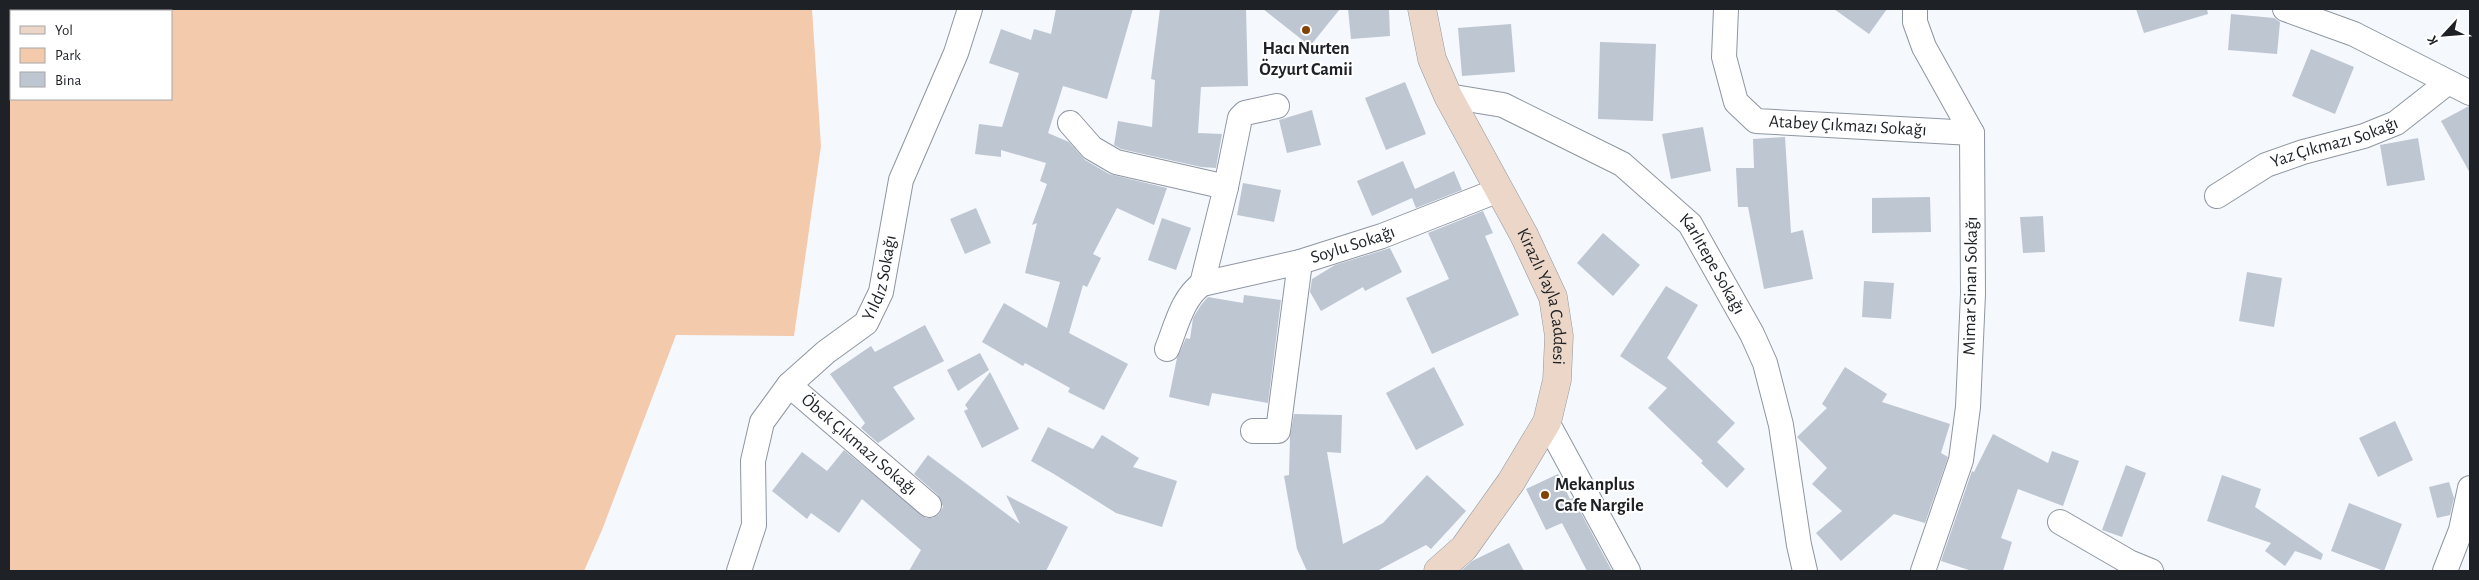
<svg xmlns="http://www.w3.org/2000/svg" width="2479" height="580" font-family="'Alegreya Sans',sans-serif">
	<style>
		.green { fill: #f4caad; fill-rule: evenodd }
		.building { fill: #bec6d2 }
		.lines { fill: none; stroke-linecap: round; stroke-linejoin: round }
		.minor-casing { stroke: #8e96a1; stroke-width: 26 }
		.secondary-casing { stroke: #8e96a1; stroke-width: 29 }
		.minor { stroke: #fff; stroke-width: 24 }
		.secondary { stroke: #ebd6c7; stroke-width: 28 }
		.poi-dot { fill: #814303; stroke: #fff; stroke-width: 2 }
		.labels { text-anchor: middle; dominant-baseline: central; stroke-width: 4; stroke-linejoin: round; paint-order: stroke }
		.poi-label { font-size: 18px; font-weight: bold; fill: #1e2125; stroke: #fff }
		.street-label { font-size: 18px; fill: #1e2125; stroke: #fff }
	</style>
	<rect width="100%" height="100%" fill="#f5f8fd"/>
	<path class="green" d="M9,9H812L821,146L794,336L676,335L602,530L584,571H9ZM11,11H171V99H11Z"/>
	<g class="building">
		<path d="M1056,9H1133L1107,99L1063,86L1048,133L1069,142L1085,160L1109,174L1167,188L1154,225L1117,208L1093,254L1101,258L1087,287L1083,285L1069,333L1128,364L1104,410L1068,392L1070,388L1025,363L1023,366L982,342L1004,303L1047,328L1060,282L1025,273L1037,223L1032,225L1047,184L1040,181L1046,163L1001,150V157L975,154L979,124L1002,127L1019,73L989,63L1001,29L1031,40L1034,29L1051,34Z"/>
		<path d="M1160,9H1246L1248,86L1201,87L1198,133L1222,134L1216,168L1201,167L1121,149L1114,145L1118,121L1152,127L1155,80L1151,79Z"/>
		<path d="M1263,9H1340L1310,46Z"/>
		<path d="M1348,9H1389L1390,36L1351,39Z"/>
		<path d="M1834,9H1887L1869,34Z"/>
		<path d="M2136,9H2207L2208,14L2144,33Z"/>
		<path d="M2231,14L2274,18L2280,22L2277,54L2228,50Z"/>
		<path d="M1511,24L1515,72L1462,76L1458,28Z"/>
		<path d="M1600,42L1656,44L1653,121L1598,119Z"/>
		<path d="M2311,49L2354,67L2335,114L2292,96Z"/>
		<path d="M1405,82L1426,134L1386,150L1365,98Z"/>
		<path d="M2469,106L2470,107V173L2441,121Z"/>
		<path d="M1312,110L1321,145L1287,153L1279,120Z"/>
		<path d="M1703,127L1711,171L1671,179L1662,134Z"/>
		<path d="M1785,137L1791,233L1803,230L1813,279L1764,289L1748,207H1738L1736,168H1754L1753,139Z"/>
		<path d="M2418,138L2425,180L2387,186L2380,145Z"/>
		<path d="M1403,161L1415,189L1454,171L1462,190L1416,208L1412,198L1372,216L1357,181Z"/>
		<path d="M1243,183L1281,190L1274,222L1237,215Z"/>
		<path d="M1930,197L1931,232L1872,233V198Z"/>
		<path d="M976,208L991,243L965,254L950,219Z"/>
		<path d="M1483,211L1493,233L1485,236L1519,315L1432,354L1406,298L1449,279L1428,233Z"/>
		<path d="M2043,216L2045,252L2023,253L2020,217Z"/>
		<path d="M1162,218L1191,228L1176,270L1148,260Z"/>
		<path d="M1603,233L1640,265L1613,296L1577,263Z"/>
		<path d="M1390,248L1402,272L1365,291L1363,287L1321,311L1310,292L1312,279L1335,265Z"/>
		<path d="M2247,272L2282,278L2274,327L2239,321Z"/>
		<path d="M1864,281L1894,283L1891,319L1862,317Z"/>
		<path d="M1666,286L1698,305L1667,358L1735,423L1717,442L1745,469L1727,488L1701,463L1703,461L1648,408L1667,388L1620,356Z"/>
		<path d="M1244,295L1281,300L1268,403L1212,393L1209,406L1169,397L1177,358L1186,338L1190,339L1193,318L1201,305L1208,297L1243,303Z"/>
		<path d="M925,325L944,361L893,387L915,419L878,443L861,428L865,423L830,374L871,346L875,352Z"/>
		<path d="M980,353L989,370L958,391L947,370Z"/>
		<path d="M1434,367L1464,425L1416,450L1386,393Z"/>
		<path d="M1845,367L1887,394L1882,402L1950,424L1941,453L1948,457L1925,523L1894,514L1841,561L1816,533L1842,511L1812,484L1827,468L1797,437L1827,408L1822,404Z"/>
		<path d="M990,372L1019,429L982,448L964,411L968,409L965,405Z"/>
		<path d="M1294,414L1342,415L1341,453L1327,452L1343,544L1383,523L1427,475L1466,511L1431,549L1426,545L1377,571H1307L1297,549L1284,476L1289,475L1290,437Z"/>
		<path d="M2395,421L2413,460L2378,477L2359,438Z"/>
		<path d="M1048,427L1093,449L1102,435L1139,458L1133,467L1177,481L1162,527L1116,513L1054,474L1031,461Z"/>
		<path d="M1993,434L2048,463L2052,451L2079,461L2063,506L2018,489L2001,538L2012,542L2003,571H1972L1941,561L1972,471L1974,472Z"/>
		<path d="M844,450L926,518H933L939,514L943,507L938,495L914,474L928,455L1020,524L1006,495L1068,527L1046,571H909L921,550L862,499L839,533L811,513L807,519L772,491L802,452L827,471Z"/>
		<path d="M2126,465L2146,473L2122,537L2102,530Z"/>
		<path d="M1558,474L1570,499L1573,498L1612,571H1587L1562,523L1546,530L1526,489Z"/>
		<path d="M2222,475L2261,489L2255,507L2323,554L2321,560L2295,551L2285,566L2265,551L2271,543L2207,521Z"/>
		<path d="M2449,482L2454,498L2450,515L2437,518L2429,487Z"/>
		<path d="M2349,503L2402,524L2384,571L2331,551Z"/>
		<path d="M1509,543L1524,571H1461L1472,561Z"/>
	</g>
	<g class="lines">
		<defs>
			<g id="minor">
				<path id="s1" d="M1726,9L1724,57L1736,102L1756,121L1972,133"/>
				<path d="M1915,9V22L1924,47L1972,133L1973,294L1968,407L1961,460L1923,571"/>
				<path d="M2285,9L2354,34L2470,93"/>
				<path id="s2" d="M1448,96L1503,105L1622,164L1690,224L1752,334L1765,363L1781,425L1799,545L1805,571"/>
				<path d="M1070,123L1092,148L1116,162L1226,187L1202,284"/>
				<path d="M1226,187L1240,118L1245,113L1277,106"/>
				<path id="s3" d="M2217,196L2266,165L2303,152L2364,136L2396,123L2447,83"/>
				<path id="s4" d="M1167,349C1176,327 1182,298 1202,284L1300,262L1382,236L1499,190"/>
				<path id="s5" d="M789,385L929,505"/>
				<path d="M1547,422L1628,571"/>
				<path d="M1253,431H1278L1300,262"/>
				<path d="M2060,522L2129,562L2151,571"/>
				<path id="s6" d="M739,571L754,525L753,461L762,422L789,385L826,352L866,323L881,292L901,180L956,53L970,9"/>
				<path d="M2445,571L2461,530L2470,488"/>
			</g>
			<g id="secondary">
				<path id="s7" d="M1422,9L1432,59L1448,96L1524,235L1553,297L1559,336L1557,380L1547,422L1511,482L1464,548L1438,571"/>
			</g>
		</defs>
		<use href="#minor" class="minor-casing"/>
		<use href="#secondary" class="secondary-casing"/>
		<use href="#minor" class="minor"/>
		<use href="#secondary" class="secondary"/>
	</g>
	<g class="poi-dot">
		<circle cx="1306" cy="30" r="5"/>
		<circle cx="1545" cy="495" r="5"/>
	</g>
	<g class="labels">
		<g class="poi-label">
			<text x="1306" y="49">Hacı Nurten<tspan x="1306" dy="21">Özyurt Camii</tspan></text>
			<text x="1555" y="485" text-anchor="start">Mekanplus<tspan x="1555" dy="21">Cafe Nargile</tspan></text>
		</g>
		<g class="street-label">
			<text stroke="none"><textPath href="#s1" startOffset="214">Atabey Çıkmazı Sokağı</textPath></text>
			<text stroke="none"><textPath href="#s3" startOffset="130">Yaz Çıkmazı Sokağı</textPath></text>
			<text stroke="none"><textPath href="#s4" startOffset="231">Soylu Sokağı</textPath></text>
			<text stroke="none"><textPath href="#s2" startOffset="325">Karlıtepe Sokağı</textPath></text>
			<text stroke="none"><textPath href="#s6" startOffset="345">Yıldız Sokağı</textPath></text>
			<text transform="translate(1971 286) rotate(-89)">Mimar Sinan Sokağı</text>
			<text stroke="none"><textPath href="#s7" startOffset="315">Kirazlı Yayla Caddesi</textPath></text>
			<text stroke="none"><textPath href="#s5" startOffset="92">Öbek Çıkmazı Sokağı</textPath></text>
		</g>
	</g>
	<rect width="2479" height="580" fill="none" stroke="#1e2125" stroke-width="20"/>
	<rect x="10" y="10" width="162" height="90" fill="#ffffff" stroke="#a5a6a8"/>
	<rect x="20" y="26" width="25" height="8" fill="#ebd6c7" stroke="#a5a6a8"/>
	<text x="55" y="35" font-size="15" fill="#1e2125">Yol</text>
	<rect x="20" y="48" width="25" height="15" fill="#f4caad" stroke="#a5a6a8"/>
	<text x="55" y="60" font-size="15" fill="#1e2125">Park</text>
	<rect x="20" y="72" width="25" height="15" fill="#bec6d2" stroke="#a5a6a8"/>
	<text x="55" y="85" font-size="15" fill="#1e2125">Bina</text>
	<g transform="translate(2444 35) rotate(244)" stroke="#ffffff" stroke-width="4" paint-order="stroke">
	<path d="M0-4L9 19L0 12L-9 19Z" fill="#1e2125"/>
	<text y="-8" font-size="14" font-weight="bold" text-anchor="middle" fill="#1e2125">K</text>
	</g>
</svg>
